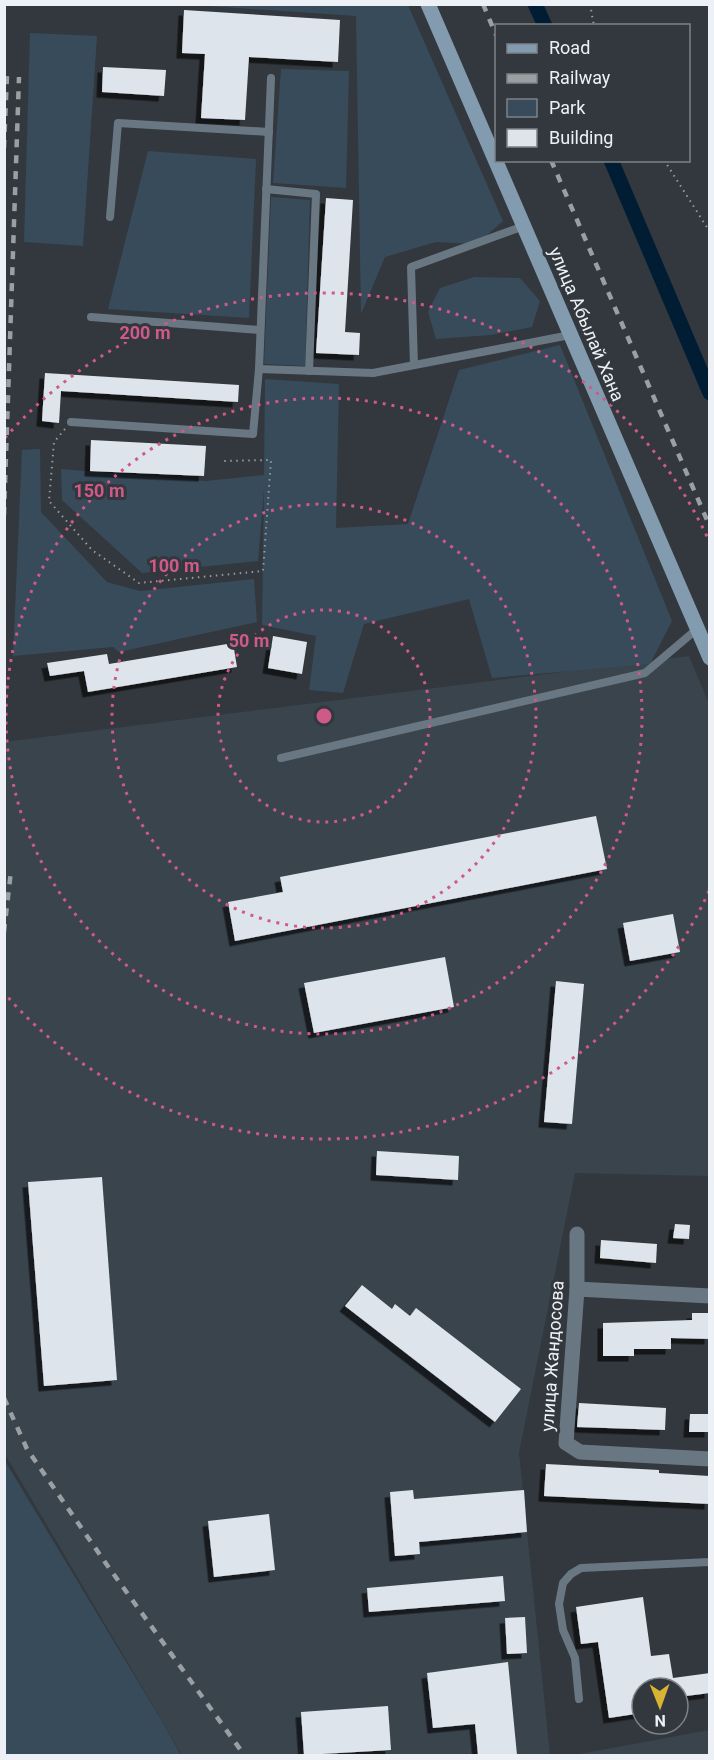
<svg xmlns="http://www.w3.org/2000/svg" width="714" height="1760" font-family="Roboto,sans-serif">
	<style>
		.built { fill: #39444d }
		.green { fill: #384b5a }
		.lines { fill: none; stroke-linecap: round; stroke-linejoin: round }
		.canal { stroke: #001d33; stroke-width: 15 }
		.building { fill: #dde4eb; filter: url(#shadow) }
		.path { stroke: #979ca0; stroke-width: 2; stroke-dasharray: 1.5 4.5; stroke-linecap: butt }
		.service { stroke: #697783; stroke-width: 8 }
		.minor { stroke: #697783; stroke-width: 15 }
		.secondary { stroke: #839bae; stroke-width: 15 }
		.rail { stroke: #9a9fa3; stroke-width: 4.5; stroke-dasharray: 8 8; stroke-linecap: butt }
		.ring { fill: none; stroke: #cf5989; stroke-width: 3; stroke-dasharray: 3 6 }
		.labels { text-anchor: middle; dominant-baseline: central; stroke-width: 6; stroke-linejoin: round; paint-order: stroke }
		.street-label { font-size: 18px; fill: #edf1f5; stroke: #32383d }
		.centre { fill: #cf5989; stroke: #32383d; stroke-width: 3 }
		.ring-label { font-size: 18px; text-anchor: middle; font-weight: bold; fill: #cf5989; stroke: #32383d; stroke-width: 6; stroke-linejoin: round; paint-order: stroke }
	</style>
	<defs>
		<filter id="shadow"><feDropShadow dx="-5.5" dy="5.5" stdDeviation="0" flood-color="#0009"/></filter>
	</defs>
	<rect width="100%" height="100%" fill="#32383d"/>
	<g class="built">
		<path d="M689,656L710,706L709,1176L575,1173L519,1453L550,1755H182L5,1454L4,742Z"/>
		<path d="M709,1730V1755H574Z"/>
	</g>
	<g class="green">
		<path d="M193,5H408L503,221L477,244L436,242L385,257L361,314L356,16Z"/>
		<path d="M30,33L97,36L83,246L24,242Z"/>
		<path d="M281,69L349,71L346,188L273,183Z"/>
		<path d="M148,151L256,159L249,318L108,309Z"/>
		<path d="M271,197L310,200L305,366L264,364Z"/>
		<path d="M474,277L520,278L540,301L532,327L491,335L436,339L428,312L440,288Z"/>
		<path d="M560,345L672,621L650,664L492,678L469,599L364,624L343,693L309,690L316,636L262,625L264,489L258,561L142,573L62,500L61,469L206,481L264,475L265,379L339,384L336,528L408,524L459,370Z"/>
		<path d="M40,449L41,512L107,582L140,591L254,579L257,622L119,652L113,647L13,656L22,450Z"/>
		<path d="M5,1461L163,1723L181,1755H5Z"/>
	</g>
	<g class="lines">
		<g class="canal">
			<path d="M535,4L545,26"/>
			<path d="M611,160L710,393"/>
		</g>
	</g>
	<g class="building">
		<path d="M184,10L340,20L338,62L249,57L245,120L201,118L205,54L182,53Z"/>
		<path d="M103,67L166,70L164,96L102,92Z"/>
		<path d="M326,198L353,200L345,332L360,333L359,355L316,353Z"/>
		<path d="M45,373L239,385L238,402L61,391L59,423L42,421Z"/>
		<path d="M91,440L206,446L204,476L90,471Z"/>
		<path d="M273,636L307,642L302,674L268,668Z"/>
		<path d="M233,643L237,667L88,692L84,671L50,676L47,663L107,654L109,664Z"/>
		<path d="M596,816L607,869L235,941L228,902L283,892L280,877Z"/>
		<path d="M673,914L680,952L630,961L623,923Z"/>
		<path d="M445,957L454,1007L314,1033L304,983Z"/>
		<path d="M556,981L584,984L572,1124L544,1122Z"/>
		<path d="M377,1151L459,1156L458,1180L376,1175Z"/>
		<path d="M102,1177L117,1380L44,1386L28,1182Z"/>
		<path d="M675,1224L690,1225L689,1239L673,1238Z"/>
		<path d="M601,1240L657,1244L656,1263L600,1258Z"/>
		<path d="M362,1285L392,1309L395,1304L410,1316L416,1308L521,1389L495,1422L345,1306Z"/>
		<path d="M692,1313H710V1339L671,1338V1349H634V1356H603V1323L692,1320Z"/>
		<path d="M579,1403L666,1408L665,1430L577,1427Z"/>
		<path d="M690,1414H710V1432H689Z"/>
		<path d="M546,1464L659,1470V1473L710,1476V1504L544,1496Z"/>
		<path d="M413,1490L414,1499L524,1490L527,1532L419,1542L420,1554L395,1556L390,1492Z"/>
		<path d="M269,1514L275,1570L214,1577L208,1521Z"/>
		<path d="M503,1576L505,1601L369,1612L367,1588Z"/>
		<path d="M643,1597L651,1656L669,1654L673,1678L710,1673V1693L678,1697V1688H642V1713L609,1718L598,1642L581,1644L576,1607Z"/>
		<path d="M525,1617L527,1653L507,1654L505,1618Z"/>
		<path d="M508,1662L517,1755H478L475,1724L433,1728L427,1673Z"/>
		<path d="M388,1706L391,1750L304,1755L301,1712Z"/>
	</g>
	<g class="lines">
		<g class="path">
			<path d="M590,4L594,26"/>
			<path d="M664,160L710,232"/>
			<path d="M65,429L54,442L49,501L92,550L139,583L263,571L271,460L220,461"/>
		</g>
		<g class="service">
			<path d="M271,78L259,369L373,373L570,335"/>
			<path d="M266,189L316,194L309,371"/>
			<path d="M110,217L118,123L269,132"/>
			<path d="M91,317L260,330"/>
			<path d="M414,365L411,267L524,226"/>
			<path d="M71,422L253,434L259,369"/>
			<path d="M281,758L645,673L697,629"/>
			<path d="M579,1699L575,1658L563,1630L559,1604L563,1583L571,1574L581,1568L710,1562"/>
		</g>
		<g class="minor">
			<path d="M577,1234V1289L566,1443L580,1452L710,1459"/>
			<path d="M577,1289L710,1296"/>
		</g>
		<path class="secondary" d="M428,4L710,658"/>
		<g class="rail">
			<path d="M483,4L496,35"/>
			<path d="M4,148L7,76"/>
			<path d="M551,160L710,527"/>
			<path d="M4,515L19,77"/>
			<path d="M4,932L11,871"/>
			<path d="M4,1398L27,1449L107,1565L245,1756"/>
		</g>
	</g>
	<g class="ring">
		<circle cx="324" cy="716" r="106"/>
		<circle cx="324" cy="716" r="212"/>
		<circle cx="324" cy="716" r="318"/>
		<path d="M709 891A423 423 0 0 1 5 994M5 438A423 423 0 0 1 709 541"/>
	</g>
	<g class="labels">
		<g class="street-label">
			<text transform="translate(587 324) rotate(67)">улица Абылай Хана</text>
			<text transform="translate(552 1356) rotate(-86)">улица Жандосова</text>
		</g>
	</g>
	<circle cx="324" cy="716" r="9" class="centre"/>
	<g class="ring-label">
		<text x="145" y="339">200 m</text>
		<text x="99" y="497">150 m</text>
		<text x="174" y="572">100 m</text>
		<text x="249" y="647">50 m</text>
	</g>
	<rect width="714" height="1760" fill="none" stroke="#edf1f5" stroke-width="12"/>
	<rect x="495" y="24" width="195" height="138" fill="#32383d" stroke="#7d8287" stroke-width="1.5"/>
	<rect x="507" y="44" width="30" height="9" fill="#839bae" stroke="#7d8287" stroke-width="1.5"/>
	<text x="549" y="54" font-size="18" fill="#edf1f5">Road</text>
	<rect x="507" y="74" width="30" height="9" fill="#9a9fa3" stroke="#7d8287" stroke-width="1.5"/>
	<text x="549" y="84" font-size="18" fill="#edf1f5">Railway</text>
	<rect x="507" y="99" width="30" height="18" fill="#384b5a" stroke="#7d8287" stroke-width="1.5"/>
	<text x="549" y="114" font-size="18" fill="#edf1f5">Park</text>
	<rect x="507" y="129" width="30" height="18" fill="#dde4eb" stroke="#7d8287" stroke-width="1.5"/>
	<text x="549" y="144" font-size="18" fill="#edf1f5">Building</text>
	<g transform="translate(660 1706) rotate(179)"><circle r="28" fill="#32383d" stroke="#7d8287" stroke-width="1.5"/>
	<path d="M0-4.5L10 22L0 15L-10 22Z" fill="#d8b434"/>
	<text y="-9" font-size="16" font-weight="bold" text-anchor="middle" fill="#edf1f5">N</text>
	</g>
</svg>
